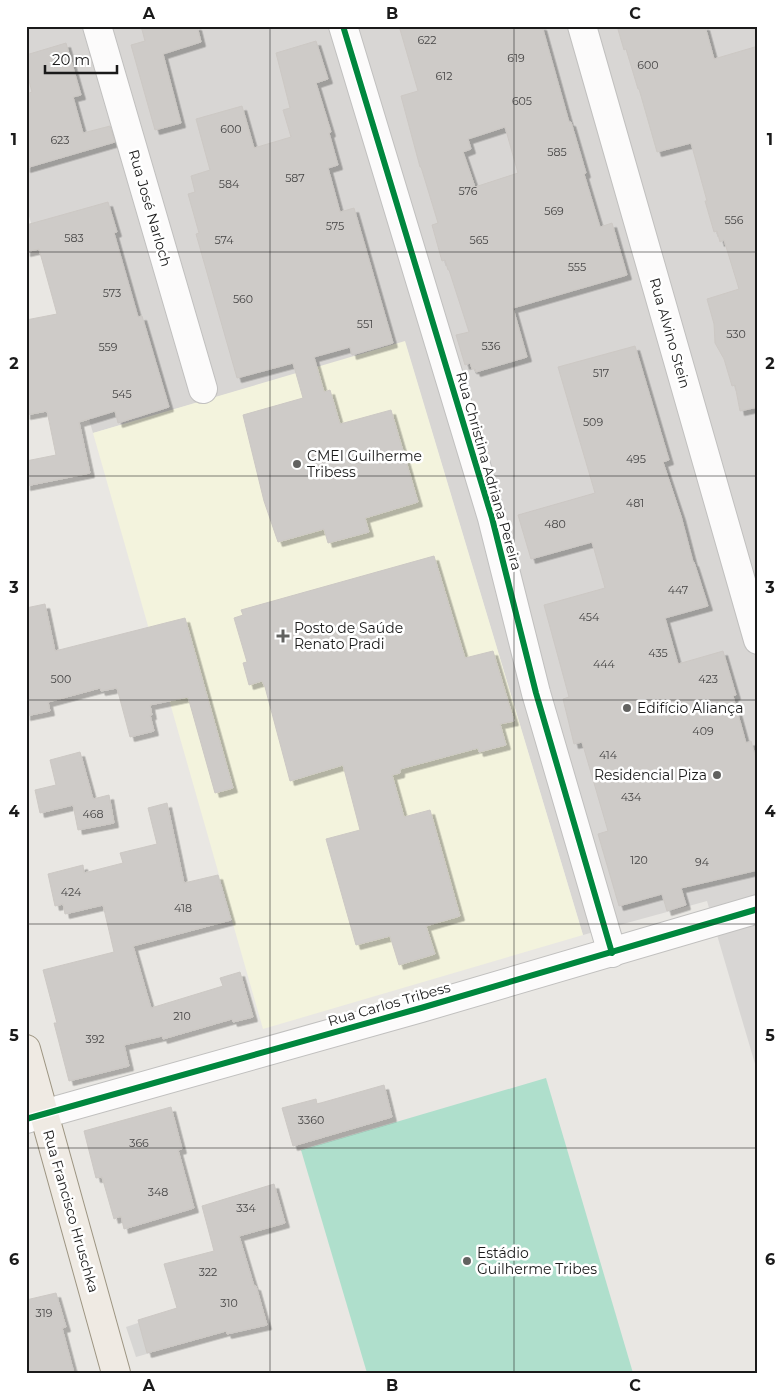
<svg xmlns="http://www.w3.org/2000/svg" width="784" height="1399" font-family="Montserrat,sans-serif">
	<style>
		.residential { fill: #d8d6d4 }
		.education { fill: #f3f3dd }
		.religious { fill: #d7d6d4 }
		.pitch { fill: #afdfcc }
		.building { fill: #cecbc8; stroke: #ccc8c4; fill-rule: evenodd; filter: url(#shadow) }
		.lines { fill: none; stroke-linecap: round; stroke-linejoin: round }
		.minor-casing { stroke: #c1c0bf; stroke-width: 30 }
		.major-casing { stroke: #9d9582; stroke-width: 30 }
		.minor { stroke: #fcfbfb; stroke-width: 28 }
		.major { stroke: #efeae3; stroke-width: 28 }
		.cycleway-casing { stroke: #fff; stroke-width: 9 }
		.cycleway { stroke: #00873e; stroke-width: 6 }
		.grid { fill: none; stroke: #1a1a1a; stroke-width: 1; stroke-opacity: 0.55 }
		.poi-dot { fill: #626260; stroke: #fff; stroke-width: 2 }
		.labels { text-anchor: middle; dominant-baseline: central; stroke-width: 5; stroke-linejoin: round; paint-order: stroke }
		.number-label { font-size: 11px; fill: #474646 }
		.street-label { font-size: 14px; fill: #1a1a1a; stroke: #fff }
		.poi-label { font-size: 14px; fill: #1a1a1a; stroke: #fff; text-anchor: start }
		.neatline { fill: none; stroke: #1a1a1a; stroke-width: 2 }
		.grid-label { font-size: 16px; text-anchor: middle; font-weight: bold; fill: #1a1a1a }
	</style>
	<defs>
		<filter id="shadow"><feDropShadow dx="4.5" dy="4.5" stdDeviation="0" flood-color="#0004"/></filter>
	</defs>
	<rect width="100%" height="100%" fill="#e9e7e3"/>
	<path class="residential" d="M26,26H758V1074L707,901L583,935L405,342L93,433L26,206Z"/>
	<path class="education" d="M405,341L583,935L263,1029L93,433Z"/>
	<path class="religious" d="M141,1322L150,1353L136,1357L126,1327Z"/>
	<path class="pitch" d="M546,1078L633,1373H367L301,1150Z"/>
	<g class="building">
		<path d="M141,26H197L201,42L163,54L181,123L155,130L131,45L145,41Z"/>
		<path d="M399,26H542L569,122H571L586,173L584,174L600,227L612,223L627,275L513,308L527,357L476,372L475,369H472L470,363L465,365L456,335L469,332L449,270H448L445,260L442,261L432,225L438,223L421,167H420L401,96L418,91ZM505,127L518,173L475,187L463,152L471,149L468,139Z"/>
		<path d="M617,26H705L714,59L758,46V407L740,411L735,385L732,386L724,359L715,343L714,324L707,299L739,289L724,240L720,242L717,231L714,232L705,201H707L691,143L657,152L639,89H638L626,49L624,50Z"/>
		<path d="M316,41L328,79L316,83L331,132L329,133L338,165L328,168L340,212L354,208L393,343L352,355L350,347L314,357L324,392L330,390L340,424L391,410L418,502L365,518L369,532L328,543L324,529L278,542L264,501L243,415L303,398L293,363L237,378L196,234L199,233L188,194L195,192L191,176L210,170L196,119L242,106L254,148L291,137L283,110L290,108L276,53Z"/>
		<path d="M66,43L81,95L73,97L83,133L110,126L115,142L26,168V94L32,92L26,70V55Z"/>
		<path d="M108,202L117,232L114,233L138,317L142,316L169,407L118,423L115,411L79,422L90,473L26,486V461L56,455L47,411L26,415V320L57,314L39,249L26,252V225Z"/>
		<path d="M635,346L669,460L663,462L681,516L693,562H694L708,606L665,618L678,664L723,651L736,695L733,696L746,743L751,741L758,766V870L681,888L686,905L667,911L662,894L619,906L598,834L608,831L582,742L574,744L563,699L569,697L544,605L605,588L592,542L531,559L518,515L595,493L558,367Z"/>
		<path d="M434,556L465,658L493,651L514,721L500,724L506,745L479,752L478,748L400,769V773L392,775L404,817L430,810L460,916L426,926L435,954L399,965L390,936L356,945L326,839L360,830L343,765L290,781L265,687L262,681L249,685L243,663L247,662L234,618L243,615L241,610Z"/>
		<path d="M45,604L55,651L185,618L233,788L215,793L188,697L150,705L152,715H150L154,731L130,737L117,688L101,691L100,688L48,702L50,711L26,716V608Z"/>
		<path d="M80,752L93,799L109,795L114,823L78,830L73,805L40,813L35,790L56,785L50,760Z"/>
		<path d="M167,803L184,883L218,875L231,920L133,946L151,1008L223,986L220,978L240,972L253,1017L233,1022L232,1019L163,1039L162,1036L124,1045L129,1066L69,1081L54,1023H57L43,970L114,952L103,905L65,914L63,904L55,906L48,874L83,865L84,873L123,863L120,853L157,844L148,808Z"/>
		<path d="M384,1085L392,1117L293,1146L282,1108L316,1099L317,1104Z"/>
		<path d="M171,1107L182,1149L178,1150L194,1208L124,1229L121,1216L114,1219L102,1177L96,1178L84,1131Z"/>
		<path d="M274,1184L285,1223L239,1236L254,1286H256L267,1325L227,1334L226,1331L147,1353L138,1320L177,1308L164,1264L214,1251L202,1206Z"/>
		<path d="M56,1293L66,1327L62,1328L74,1373H26V1300Z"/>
	</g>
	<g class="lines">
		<defs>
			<g id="minor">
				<path d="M97,26L203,389"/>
				<path d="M343,26L492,518L536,693L612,953"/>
				<path d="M582,26L758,640"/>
				<path d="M26,1119L421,1008L758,909"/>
			</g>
			<path id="major" d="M26,1049L116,1373"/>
		</defs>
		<use href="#minor" class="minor-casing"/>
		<use href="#major" class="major-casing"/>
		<use href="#minor" class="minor"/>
		<use href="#major" class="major"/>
		<defs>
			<g id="cycleway">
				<path d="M343,26L492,518L536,693L612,953"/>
				<path d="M26,1119L421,1008L758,909"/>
			</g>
		</defs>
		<use href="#cycleway" class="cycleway-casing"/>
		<use href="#cycleway" class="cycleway"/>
	</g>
	<path class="grid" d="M270,26V1373M514,26V1373M26,252H758M26,476H758M26,700H758M26,924H758M26,1148H758"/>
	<g class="poi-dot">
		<circle cx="297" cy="464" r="5"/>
		<path d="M280.5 628.5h5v5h5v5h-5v5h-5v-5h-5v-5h5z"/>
		<circle cx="627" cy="708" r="5"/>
		<circle cx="717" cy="775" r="5"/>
		<circle cx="467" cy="1261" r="5"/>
	</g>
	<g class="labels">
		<g class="number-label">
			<text x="427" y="40">622</text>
			<text x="516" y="58">619</text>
			<text x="648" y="65">600</text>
			<text x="444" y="76">612</text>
			<text x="522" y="101">605</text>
			<text x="231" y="129">600</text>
			<text x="60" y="140">623</text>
			<text x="557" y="152">585</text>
			<text x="295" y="178">587</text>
			<text x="229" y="184">584</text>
			<text x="468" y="191">576</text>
			<text x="554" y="211">569</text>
			<text x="734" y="220">556</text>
			<text x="335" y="226">575</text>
			<text x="74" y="238">583</text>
			<text x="224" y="240">574</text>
			<text x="479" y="240">565</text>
			<text x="577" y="267">555</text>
			<text x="112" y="293">573</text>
			<text x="243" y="299">560</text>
			<text x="365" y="324">551</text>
			<text x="736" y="334">530</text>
			<text x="491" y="346">536</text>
			<text x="108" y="347">559</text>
			<text x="601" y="373">517</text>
			<text x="122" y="394">545</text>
			<text x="593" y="422">509</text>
			<text x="636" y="459">495</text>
			<text x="635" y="503">481</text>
			<text x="555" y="524">480</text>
			<text x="678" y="590">447</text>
			<text x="589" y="617">454</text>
			<text x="658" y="653">435</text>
			<text x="604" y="664">444</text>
			<text x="61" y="679">500</text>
			<text x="708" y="679">423</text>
			<text x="703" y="731">409</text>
			<text x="608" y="755">414</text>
			<text x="631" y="797">434</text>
			<text x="93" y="814">468</text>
			<text x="639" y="860">120</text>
			<text x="702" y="862">94</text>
			<text x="71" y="892">424</text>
			<text x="183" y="908">418</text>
			<text x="182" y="1016">210</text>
			<text x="95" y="1039">392</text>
			<text x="311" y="1120">3360</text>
			<text x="139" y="1143">366</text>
			<text x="158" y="1192">348</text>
			<text x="246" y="1208">334</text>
			<text x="208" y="1272">322</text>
			<text x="229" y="1303">310</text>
			<text x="44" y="1313">319</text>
		</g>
		<g class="street-label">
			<text transform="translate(150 208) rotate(74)">Rua José Narloch</text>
			<text transform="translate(670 333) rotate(74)">Rua Alvino Stein</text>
			<text transform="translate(489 471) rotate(74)">Rua Christina Adriana Pereira</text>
			<text transform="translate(389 1004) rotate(-16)">Rua Carlos Tribess</text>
			<text transform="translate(71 1211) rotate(74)">Rua Francisco Hruschka</text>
		</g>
		<g class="poi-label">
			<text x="307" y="456">CMEI Guilherme<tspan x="307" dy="16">Tribess</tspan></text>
			<text x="294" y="628">Posto de Saúde<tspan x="294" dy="16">Renato Pradi</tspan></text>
			<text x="637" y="708">Edifício Aliança</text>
			<text x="707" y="775" text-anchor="end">Residencial Piza</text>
			<text x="477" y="1253">Estádio<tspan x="477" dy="16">Guilherme Tribes</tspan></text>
		</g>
	</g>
	<rect width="784" height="1399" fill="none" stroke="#ffffff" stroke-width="55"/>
	<path d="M45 65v8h72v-8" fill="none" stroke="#1a1a1a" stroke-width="2.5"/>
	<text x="52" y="65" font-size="15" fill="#1a1a1a" stroke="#ffffff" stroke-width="4" paint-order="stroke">20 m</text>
	<rect x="28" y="28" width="728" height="1344" class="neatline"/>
	<g class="grid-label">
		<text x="149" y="19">A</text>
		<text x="392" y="19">B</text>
		<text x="635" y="19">C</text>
		<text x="14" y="145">1</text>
		<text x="770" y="145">1</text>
		<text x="14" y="369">2</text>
		<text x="770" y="369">2</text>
		<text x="14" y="593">3</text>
		<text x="770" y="593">3</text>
		<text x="14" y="817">4</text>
		<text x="770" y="817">4</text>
		<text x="14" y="1041">5</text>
		<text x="770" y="1041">5</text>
		<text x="14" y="1265">6</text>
		<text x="770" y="1265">6</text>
		<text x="149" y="1391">A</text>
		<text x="392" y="1391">B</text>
		<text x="635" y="1391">C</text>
	</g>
</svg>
